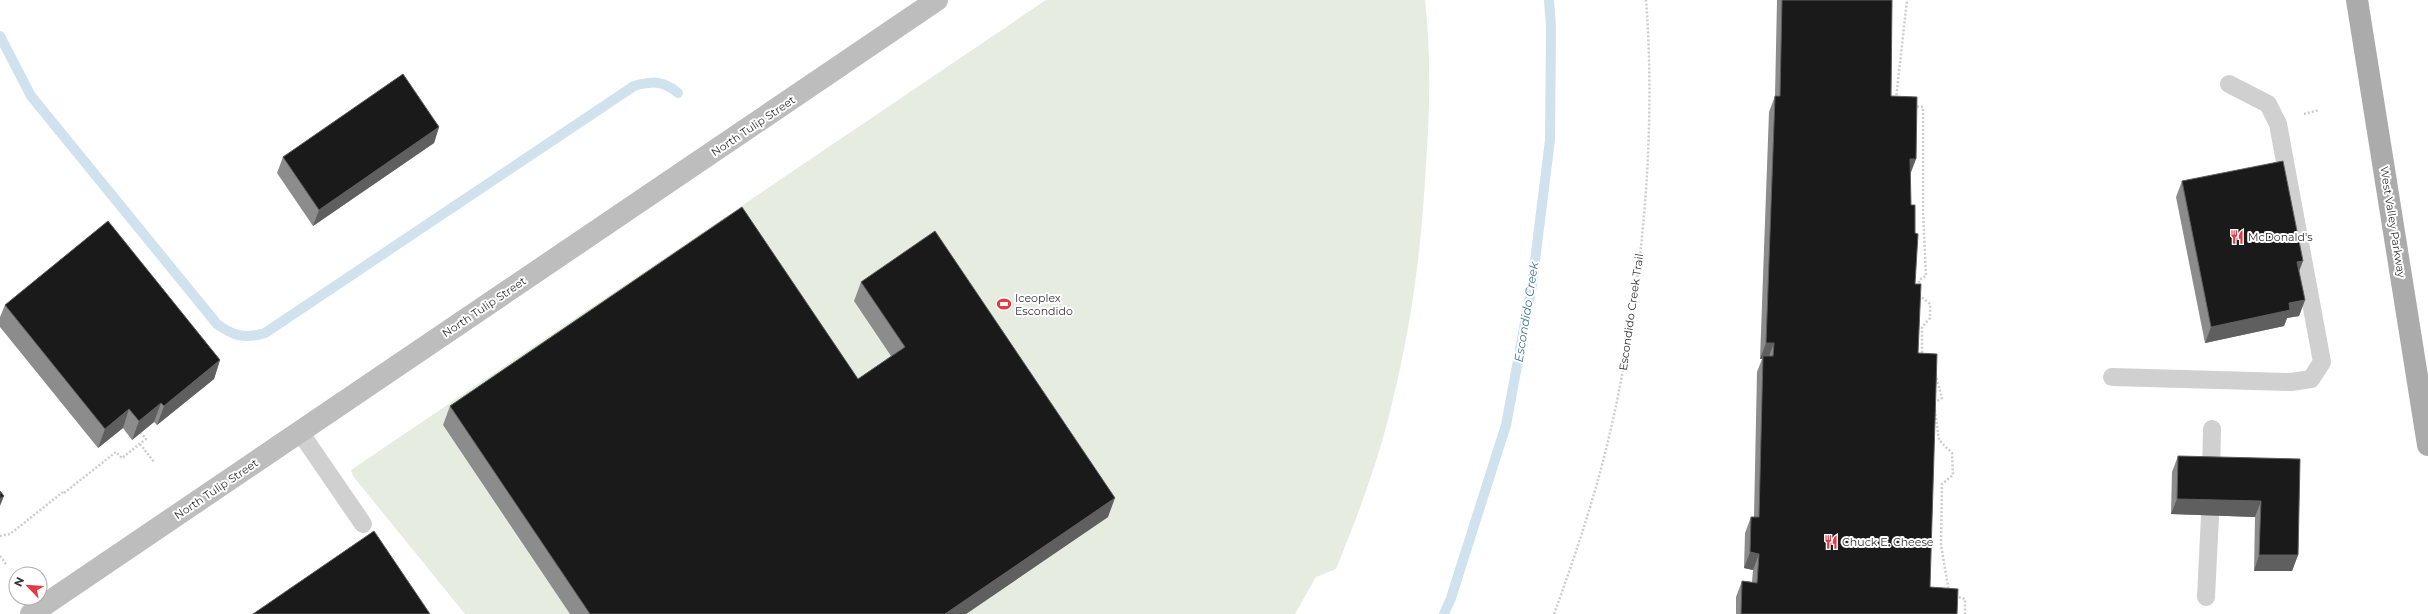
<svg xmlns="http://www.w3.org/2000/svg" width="2428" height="614" font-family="Montserrat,sans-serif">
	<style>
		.green { fill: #e6ecdf }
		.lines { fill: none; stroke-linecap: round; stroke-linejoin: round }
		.stream { stroke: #cfe2ee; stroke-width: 10 }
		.path { stroke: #cdcdcd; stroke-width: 2.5; stroke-dasharray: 2 2; stroke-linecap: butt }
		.lane { stroke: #d0d0d0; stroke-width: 18 }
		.secondary { stroke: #bdbdbd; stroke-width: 22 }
		.primary { stroke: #ababab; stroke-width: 22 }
		.wall { fill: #8c8c8c }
		.shaded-wall { fill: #5f5f5f }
		.building { fill: #1a1a1a; stroke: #5f5f5f }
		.labels { text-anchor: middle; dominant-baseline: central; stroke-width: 4; stroke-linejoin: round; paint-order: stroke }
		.street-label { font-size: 11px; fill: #333; stroke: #fff }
		.poi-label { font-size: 11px; fill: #333; stroke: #fff; text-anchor: start }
		.water-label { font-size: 12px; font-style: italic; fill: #3f7597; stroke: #fff }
	</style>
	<rect width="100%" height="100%" fill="#fff"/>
	<path class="green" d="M1046,0H1425C1431,54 1430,109 1426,163C1422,244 1412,324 1392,403C1379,460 1358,515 1336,569L1316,577L1295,614H465L353,476L351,470Z"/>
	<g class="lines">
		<g class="stream">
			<path d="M0,36L31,96L217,324C233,336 245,339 265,333L634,86C652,81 663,80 678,93"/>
			<path d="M1444,614L1451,598L1506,425L1532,285L1550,140L1551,27L1549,0"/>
		</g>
		<g class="path">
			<path d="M1896,99L1907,0"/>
			<path d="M1913,106L1923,107V211L1926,276L1919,280V286"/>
			<path d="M2304,114L2319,110"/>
			<path d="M1919,295L1930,304V318L1922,327V357"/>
			<path d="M1934,403L1942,398L1935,372"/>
			<path d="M1935,410L1939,440L1952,453L1953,475L1942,484L1941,545L1949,592"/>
			<path d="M140,444L154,462"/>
			<path d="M64,493L116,452L122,458L146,439L141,433"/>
			<path d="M0,536L10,534L63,492"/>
			<path d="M0,556L6,564"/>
			<path d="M1955,596L1965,599V614"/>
			<path d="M1554,614C1575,556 1595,497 1609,437C1641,300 1657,140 1646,0"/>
		</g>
		<g class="lane">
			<path d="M2112,377L2291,382L2311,379L2322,362L2278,124L2268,104L2229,84"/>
			<path d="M300,432L363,524"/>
			<path d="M2211,473L2212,429"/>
			<path d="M2206,597L2210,516"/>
		</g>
		<path class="secondary" d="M31,614L937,0"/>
		<path class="primary" d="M2357,0L2428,445"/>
	</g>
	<g class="wall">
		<path d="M1777,0H1892L1891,96L1910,174L1911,205L1915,233V284L1918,353L1930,587L1957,614H1736V597L1742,581L1752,582L1753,570L1744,568L1745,533L1751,517H1754L1757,372L1762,359H1760L1769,112L1775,96Z"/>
		<path d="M439,127L434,143L313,226L277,173L283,157Z"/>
		<path d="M2182,181L2299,272L2305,300L2299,316L2287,318L2284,326L2205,343L2176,197Z"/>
		<path d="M861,282L1108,517L966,614H570L443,425L450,406L858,379L891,356L854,301Z"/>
		<path d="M5,305L220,360L214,379L157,425L154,422L132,440L123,428L98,448L0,327V317Z"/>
		<path d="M2178,456L2300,459L2298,555L2292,571H2254L2255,517L2171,514L2172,472Z"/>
	</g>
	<g class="shaded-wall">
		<path d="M439,127L434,143L313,226L319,210Z"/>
		<path d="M1910,159H1916L1910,175Z"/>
		<path d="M2303,261L2297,277V262Z"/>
		<path d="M2305,300L2299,316L2287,318L2284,326L2205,343L2211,327L2289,303Z"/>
		<path d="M1766,343H1774L1768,359L1763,356L1762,359H1760Z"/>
		<path d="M220,360L214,379L157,425L164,406Z"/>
		<path d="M161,403L154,422L132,440L139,421Z"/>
		<path d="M129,409L123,428L98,448L105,429Z"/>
		<path d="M4,496L0,506V499Z"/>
		<path d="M1115,498L1108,517L966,614H945Z"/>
		<path d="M2177,499L2261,501L2255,517L2171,514Z"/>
		<path d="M1750,552L1759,554L1753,570L1744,568Z"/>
		<path d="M2259,555H2298L2292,571H2254Z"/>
	</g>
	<g class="building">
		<path d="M1782,0H1892L1891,96L1917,97L1916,159H1910L1911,205H1915V233L1918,234L1915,284H1921L1918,353L1937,354L1930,587L1958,589L1957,614H1741L1742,581L1757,583L1759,554L1750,552L1751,517H1759L1763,356H1773L1774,343H1766L1775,96H1780Z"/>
		<path d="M403,74L439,127L319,210L283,157Z"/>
		<path d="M2283,161L2303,261L2297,262L2305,300L2289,303L2290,310L2211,327L2182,181Z"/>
		<path d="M742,207L858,379L905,347L861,282L935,231L1115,498L945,614H590L450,406Z"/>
		<path d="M108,221L220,360L164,406L161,403L139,421L129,409L105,429L5,305Z"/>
		<path d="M2178,456L2300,459L2298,555H2259L2261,501L2177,499Z"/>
		<path d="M0,491L4,496L0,499Z"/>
		<path d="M374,531L430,614H253Z"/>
	</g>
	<defs>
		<symbol id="restaurant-bare" viewBox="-9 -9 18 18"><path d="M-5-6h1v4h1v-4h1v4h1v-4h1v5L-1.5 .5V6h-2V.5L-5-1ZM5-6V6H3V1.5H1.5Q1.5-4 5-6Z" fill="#e63946" stroke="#fff" stroke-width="2.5" paint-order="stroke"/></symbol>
		<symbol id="stadium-bare" viewBox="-9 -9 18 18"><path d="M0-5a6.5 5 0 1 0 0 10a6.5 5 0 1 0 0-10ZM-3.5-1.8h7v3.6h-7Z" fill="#e63946" stroke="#fff" stroke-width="2.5" paint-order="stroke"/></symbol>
	</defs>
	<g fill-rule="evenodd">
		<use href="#restaurant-bare" x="2227" y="227" width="20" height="20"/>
		<use href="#stadium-bare" x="994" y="294" width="20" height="20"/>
		<use href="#restaurant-bare" x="1821" y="532" width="20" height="20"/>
	</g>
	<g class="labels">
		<g class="street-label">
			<text transform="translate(753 126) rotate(-34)">North Tulip Street</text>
			<text transform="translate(2393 222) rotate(81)">West Valley Parkway</text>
			<text transform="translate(484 307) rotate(-34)">North Tulip Street</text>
			<text transform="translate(1631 312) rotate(-82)">Escondido Creek Trail</text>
			<text transform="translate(216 489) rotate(-34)">North Tulip Street</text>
		</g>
		<g class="poi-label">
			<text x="2248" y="237">McDonald's</text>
			<text x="1015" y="298">Iceoplex<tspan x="1015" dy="13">Escondido</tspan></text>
			<text x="1842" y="542">Chuck E. Cheese</text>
		</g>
		<g class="water-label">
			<text transform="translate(1526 312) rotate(-81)">Escondido Creek</text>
		</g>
	</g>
	<g transform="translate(28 586) rotate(295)"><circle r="19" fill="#ffffff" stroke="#adadad"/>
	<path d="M0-3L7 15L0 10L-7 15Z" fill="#e63946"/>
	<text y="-6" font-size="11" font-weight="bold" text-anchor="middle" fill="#333333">N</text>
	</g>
</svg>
